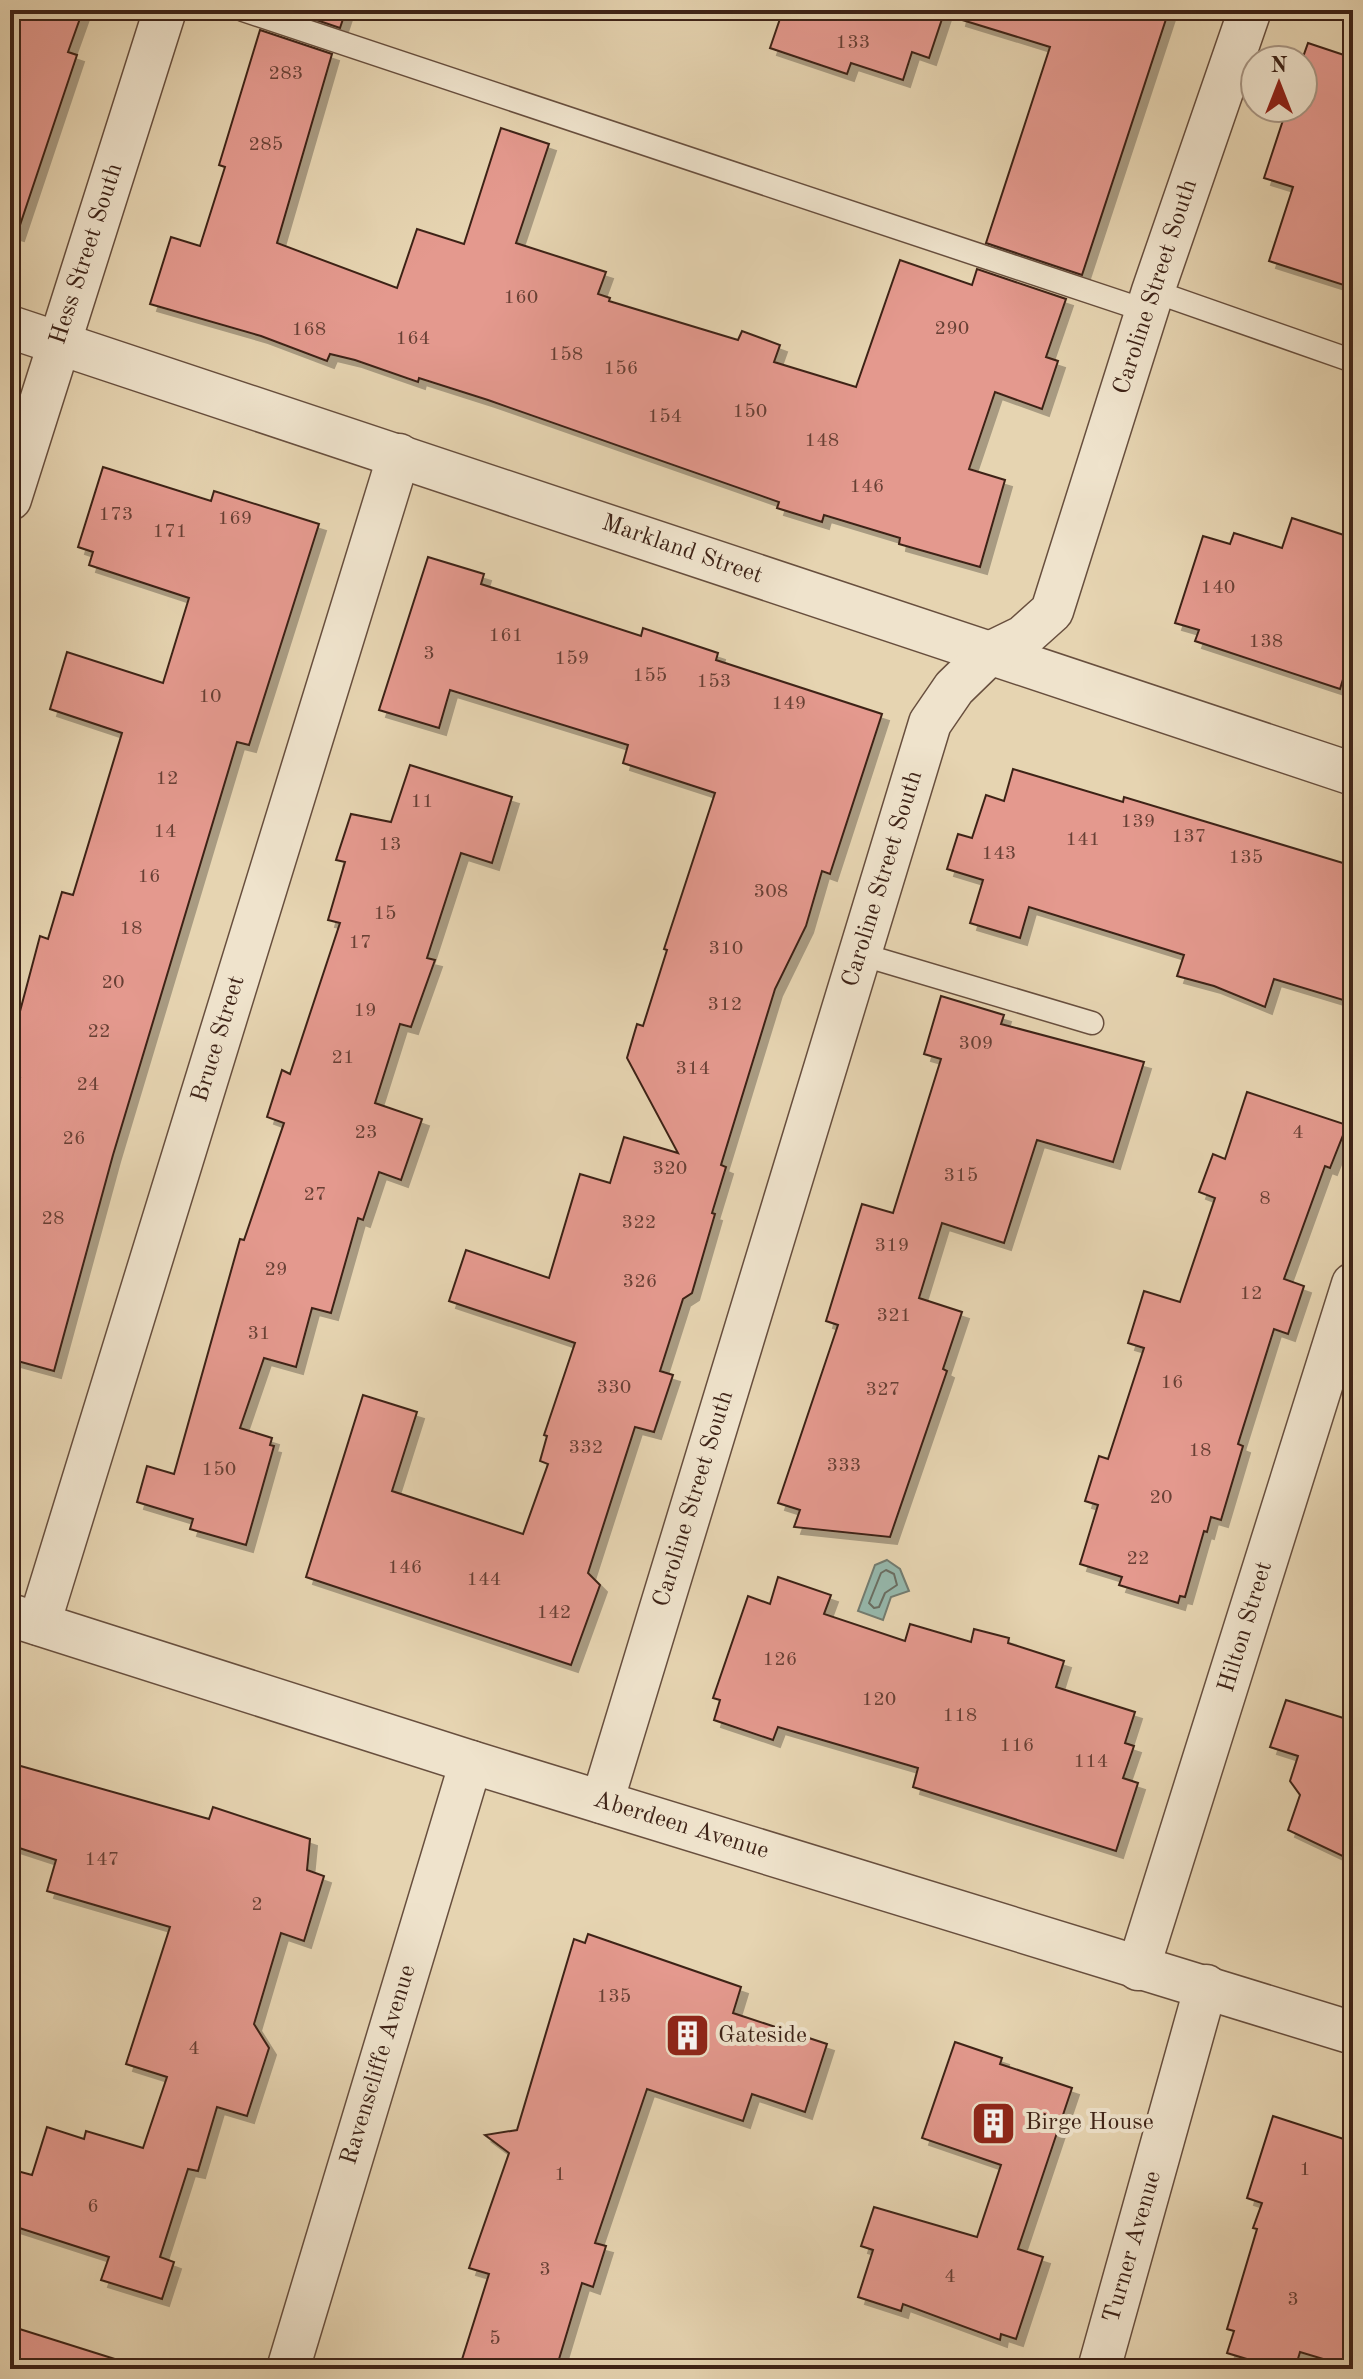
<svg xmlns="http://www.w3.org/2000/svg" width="1363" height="2379" font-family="'Old Standard TT',serif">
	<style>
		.water { fill: #96b8ac; stroke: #737c70; stroke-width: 2 }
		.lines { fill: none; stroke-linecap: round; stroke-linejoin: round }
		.shore { stroke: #6a6e62; stroke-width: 2 }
		.building { fill: #e4998e; stroke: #3e2317; stroke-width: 2; filter: url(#shadow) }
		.lane-casing { stroke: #684f3e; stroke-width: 25 }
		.street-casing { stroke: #684f3e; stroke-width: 45 }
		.lane { stroke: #efe3cc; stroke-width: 22 }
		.street { stroke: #efe3cc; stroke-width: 42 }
		.labels { text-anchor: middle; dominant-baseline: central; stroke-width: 8; stroke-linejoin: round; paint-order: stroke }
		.number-label { font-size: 20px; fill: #684035 }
		.street-label { font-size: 24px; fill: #3e2317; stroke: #efe3cc }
		.poi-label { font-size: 24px; fill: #3e2317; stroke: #efe3cc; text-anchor: start }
	</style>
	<defs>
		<filter id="shadow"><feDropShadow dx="7" dy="7" stdDeviation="0" flood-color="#0004"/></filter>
	</defs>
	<rect width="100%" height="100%" fill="#e6d4b1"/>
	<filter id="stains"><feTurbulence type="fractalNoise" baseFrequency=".0025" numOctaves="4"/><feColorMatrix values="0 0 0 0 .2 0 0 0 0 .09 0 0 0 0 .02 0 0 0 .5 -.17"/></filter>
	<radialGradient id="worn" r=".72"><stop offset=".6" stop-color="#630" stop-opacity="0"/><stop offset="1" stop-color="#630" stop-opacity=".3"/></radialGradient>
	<path class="water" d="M887,1560L900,1569L909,1591L891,1597L883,1620L858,1611L875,1565Z"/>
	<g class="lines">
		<path class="shore" d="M886,1570L894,1574L897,1585L885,1593L879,1607L874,1608L869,1603L881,1573Z"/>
	</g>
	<g class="building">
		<path d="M10,10H83L68,52L77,55L17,234L10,232Z"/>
		<path d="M287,10H346L340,28Z"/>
		<path d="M783,10H945L929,58L912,52L903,80L851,63L847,74L770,48Z"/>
		<path d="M961,10H1169L1082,275L986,243L1050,47L959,19Z"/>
		<path d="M260,30L332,54L277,243L397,288L417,229L464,244L501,128L549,144L516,243L606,272L598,294L610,298L609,301L738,340L742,331L780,345L774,362L856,387L900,260L972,285L977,269L1066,299L1046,357L1058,361L1042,409L995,392L969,469L1005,480L980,567L899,544L900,538L824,515L822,522L777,508L779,502L488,400L419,378L418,382L355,360L330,354L327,361L261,336L150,304L171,237L200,246L225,167L219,165Z"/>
		<path d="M1308,43L1353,58V288L1269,261L1293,187L1264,178L1287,108H1303L1302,60Z"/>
		<path d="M103,467L211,501L214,491L319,524L249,745L237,742L113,1155L54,1371L10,1359V1114L20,1078L10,1075V1049L40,936L48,939L62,892L73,895L122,733L50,709L67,652L163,683L189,598L89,565L93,552L78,547Z"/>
		<path d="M1292,518L1353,538V679L1344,676L1340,689L1195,641L1199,630L1175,623L1203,536L1230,544L1234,533L1282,548Z"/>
		<path d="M428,557L484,574L481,584L641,636L643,628L718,653L716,660L882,714L830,874L822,871L806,926L775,989L721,1165L726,1167L712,1213L715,1214L692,1293L683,1299L660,1371L673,1375L654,1432L635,1427L588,1573L600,1585L571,1665L306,1577L363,1395L417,1412L392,1491L523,1534L548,1464L540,1461L547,1436L544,1435L575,1343L449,1301L466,1250L549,1278L580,1174L610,1183L624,1137L678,1153L627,1058L637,1024L643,1026L667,950L664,949L715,793L623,763L628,745L450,690L439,728L379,710Z"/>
		<path d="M410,765L512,797L492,863L461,853L427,958L435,960L411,1027L400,1024L375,1103L422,1119L401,1180L379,1172L363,1220L358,1218L331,1313L312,1308L296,1367L264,1358L240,1428L272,1438L270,1445L274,1446L246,1545L190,1529L193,1519L137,1502L147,1466L174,1474L240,1239L244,1240L284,1123L267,1117L282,1070L290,1074L340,923L328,920L345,862L336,860L351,814L391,822Z"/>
		<path d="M1013,769L1123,802L1124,797L1353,866V1003L1274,979L1265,1007L1214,986L1177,976L1184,955L1029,907L1020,938L970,923L983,880L947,869L958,834L972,838L986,795L1004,801Z"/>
		<path d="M941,996L1004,1015L1001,1024L1144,1062L1113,1162L1037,1140L1004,1243L942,1223L919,1298L962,1312L943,1369L947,1371L890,1537L794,1527L800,1510L778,1503L838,1325L826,1321L862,1204L893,1213L941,1059L924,1054Z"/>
		<path d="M1247,1092L1347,1125L1330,1168L1325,1166L1284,1279L1304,1286L1288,1334L1274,1329L1238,1444L1243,1446L1221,1520L1211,1517L1207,1532L1204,1531L1185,1597L1180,1596L1178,1603L1119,1585L1122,1577L1080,1564L1098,1505L1085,1501L1099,1456L1108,1459L1144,1348L1128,1343L1144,1291L1180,1302L1215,1198L1199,1192L1213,1154L1225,1159Z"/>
		<path d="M778,1577L831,1595L824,1614L905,1641L910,1624L971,1642L974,1629L1009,1638L1008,1643L1064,1661L1056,1687L1135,1712L1125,1743L1134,1746L1123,1778L1138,1783L1116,1851L913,1787L918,1768L778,1727L773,1740L714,1720L720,1700L713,1698L748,1596L770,1604Z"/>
		<path d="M1286,1700L1353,1721V1861L1288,1830L1300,1795L1290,1781L1298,1756L1270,1747Z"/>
		<path d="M10,1763L209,1819L213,1807L310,1839L307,1870L324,1876L304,1941L281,1933L254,2024L269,2048L247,2116L217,2107L198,2171L188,2169L160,2257L174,2262L162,2299L101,2280L109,2257L10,2225V2169L32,2175L47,2127L84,2139L86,2131L143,2148L167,2077L126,2064L170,1927L47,1891L56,1860L10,1845Z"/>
		<path d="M588,1934L741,1987L733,2013L827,2044L805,2112L752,2094L743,2121L647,2089L595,2243L606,2246L593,2287L582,2283L556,2369H459L489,2274L469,2268L509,2153L485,2135L517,2130L574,1939L585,1943Z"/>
		<path d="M955,2042L1002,2058L1000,2064L1072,2088L1018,2249L1043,2257L1016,2339L1001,2334L1000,2340L903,2304L901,2311L858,2297L873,2250L861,2246L874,2207L977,2237L1001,2165L922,2138Z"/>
		<path d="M1273,2116L1353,2142V2368L1300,2352L1295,2369H1280L1227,2353L1234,2331L1227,2329L1257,2229L1253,2228L1262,2203L1247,2198Z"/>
		<path d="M10,2326L118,2360L117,2369H10Z"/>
	</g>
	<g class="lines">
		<defs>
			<g id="lane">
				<path d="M243,10L1147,311"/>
				<path d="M1153,291L1353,361"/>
				<path d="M860,954L1092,1023"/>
			</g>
			<g id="street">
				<path d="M10,327L1353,774"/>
				<path d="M10,499L165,10"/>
				<path d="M10,1615L471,1762L1353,2033"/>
				<path d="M39,1624L399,455"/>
				<path d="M602,1802L930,723L954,688L990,653L1023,637L1052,611L1153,291L1250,10"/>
				<path d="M1138,1969L1353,1284"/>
				<path d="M288,2369L471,1762"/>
				<path d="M1099,2369L1206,1986"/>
			</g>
		</defs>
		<use href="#lane" class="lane-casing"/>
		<use href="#street" class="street-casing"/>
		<use href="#lane" class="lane"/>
		<use href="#street" class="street"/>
	</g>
	<defs>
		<symbol id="building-square" viewBox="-11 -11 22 22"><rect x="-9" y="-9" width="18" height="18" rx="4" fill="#8f2418" stroke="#efe3cc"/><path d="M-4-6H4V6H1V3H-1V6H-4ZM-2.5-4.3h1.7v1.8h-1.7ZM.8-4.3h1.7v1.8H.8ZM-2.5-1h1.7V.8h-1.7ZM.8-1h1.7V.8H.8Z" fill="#fff"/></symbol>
	</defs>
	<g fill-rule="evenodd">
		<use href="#building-square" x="662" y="2010" width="51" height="51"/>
		<use href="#building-square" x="968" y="2098" width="51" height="51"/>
	</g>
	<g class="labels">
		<g class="number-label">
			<text x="853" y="43">133</text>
			<text x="286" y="74">283</text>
			<text x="266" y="145">285</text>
			<text x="521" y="298">160</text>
			<text x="952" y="329">290</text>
			<text x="309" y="330">168</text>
			<text x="413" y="339">164</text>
			<text x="566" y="355">158</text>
			<text x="621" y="369">156</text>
			<text x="750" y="412">150</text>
			<text x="665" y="417">154</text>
			<text x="822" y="441">148</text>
			<text x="867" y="487">146</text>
			<text x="116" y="515">173</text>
			<text x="235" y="519">169</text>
			<text x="170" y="532">171</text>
			<text x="1218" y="588">140</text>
			<text x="506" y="636">161</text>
			<text x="1266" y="642">138</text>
			<text x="429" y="654">3</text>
			<text x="572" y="659">159</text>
			<text x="650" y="676">155</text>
			<text x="714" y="682">153</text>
			<text x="210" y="697">10</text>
			<text x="789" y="704">149</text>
			<text x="167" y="779">12</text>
			<text x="422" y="802">11</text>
			<text x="1138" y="822">139</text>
			<text x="165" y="832">14</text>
			<text x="1189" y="837">137</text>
			<text x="1083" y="840">141</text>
			<text x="390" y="845">13</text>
			<text x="999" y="854">143</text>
			<text x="1246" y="858">135</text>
			<text x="149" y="877">16</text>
			<text x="771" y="892">308</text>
			<text x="385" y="914">15</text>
			<text x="131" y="929">18</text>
			<text x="360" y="943">17</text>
			<text x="726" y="949">310</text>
			<text x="113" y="983">20</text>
			<text x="725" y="1005">312</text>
			<text x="365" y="1011">19</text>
			<text x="99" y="1032">22</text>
			<text x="976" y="1044">309</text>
			<text x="343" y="1058">21</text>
			<text x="693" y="1069">314</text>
			<text x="88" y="1085">24</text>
			<text x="366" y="1133">23</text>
			<text x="1298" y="1133">4</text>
			<text x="74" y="1139">26</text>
			<text x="670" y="1169">320</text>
			<text x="961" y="1176">315</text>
			<text x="315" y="1195">27</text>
			<text x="1265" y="1199">8</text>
			<text x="53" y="1219">28</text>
			<text x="639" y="1223">322</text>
			<text x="892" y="1246">319</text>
			<text x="276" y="1270">29</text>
			<text x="640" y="1282">326</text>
			<text x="1251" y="1294">12</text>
			<text x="894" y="1316">321</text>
			<text x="259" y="1334">31</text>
			<text x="1172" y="1383">16</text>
			<text x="614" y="1388">330</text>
			<text x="883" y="1390">327</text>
			<text x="586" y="1448">332</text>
			<text x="1200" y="1451">18</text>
			<text x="844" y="1466">333</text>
			<text x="219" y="1470">150</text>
			<text x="1161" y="1498">20</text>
			<text x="1138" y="1559">22</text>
			<text x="405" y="1568">146</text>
			<text x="484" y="1580">144</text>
			<text x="554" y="1613">142</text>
			<text x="780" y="1660">126</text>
			<text x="879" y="1700">120</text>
			<text x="960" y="1716">118</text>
			<text x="1017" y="1746">116</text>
			<text x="1091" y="1762">114</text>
			<text x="102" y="1860">147</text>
			<text x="257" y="1905">2</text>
			<text x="614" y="1997">135</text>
			<text x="194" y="2049">4</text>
			<text x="1305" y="2170">1</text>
			<text x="560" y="2175">1</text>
			<text x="93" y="2207">6</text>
			<text x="545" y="2270">3</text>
			<text x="950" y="2277">4</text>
			<text x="1293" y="2300">3</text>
			<text x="495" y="2339">5</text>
		</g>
		<g class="street-label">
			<text transform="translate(87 254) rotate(-72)">Hess Street South</text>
			<text transform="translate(1156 287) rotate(-72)">Caroline Street South</text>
			<text transform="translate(682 550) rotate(19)">Markland Street</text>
			<text transform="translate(883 879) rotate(-73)">Caroline Street South</text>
			<text transform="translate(219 1039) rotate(-73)">Bruce Street</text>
			<text transform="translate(694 1499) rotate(-73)">Caroline Street South</text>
			<text transform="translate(1246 1627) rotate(-73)">Hilton Street</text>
			<text transform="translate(681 1826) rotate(17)">Aberdeen Avenue</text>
			<text transform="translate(379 2065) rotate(-73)">Ravenscliffe Avenue</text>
			<text transform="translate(1133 2247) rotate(-74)">Turner Avenue</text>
		</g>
		<g class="poi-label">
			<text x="718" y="2036">Gateside</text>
			<text x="1025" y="2123">Birge House</text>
		</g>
	</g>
	<rect width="1363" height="2379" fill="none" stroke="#e6d4b1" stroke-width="40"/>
	<rect x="12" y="12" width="1339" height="2355" fill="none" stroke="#3e2317" stroke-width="4"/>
	<rect x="20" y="20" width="1323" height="2339" fill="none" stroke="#3e2317" stroke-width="2"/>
	<g transform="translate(1279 84)"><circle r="38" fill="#efe3cc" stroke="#a89684" stroke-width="2"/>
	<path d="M0-6L14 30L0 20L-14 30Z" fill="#8f2418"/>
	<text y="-12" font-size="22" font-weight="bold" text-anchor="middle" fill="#3e2317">N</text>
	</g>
	<rect width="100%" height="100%" filter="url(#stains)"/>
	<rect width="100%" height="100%" fill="url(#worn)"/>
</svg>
